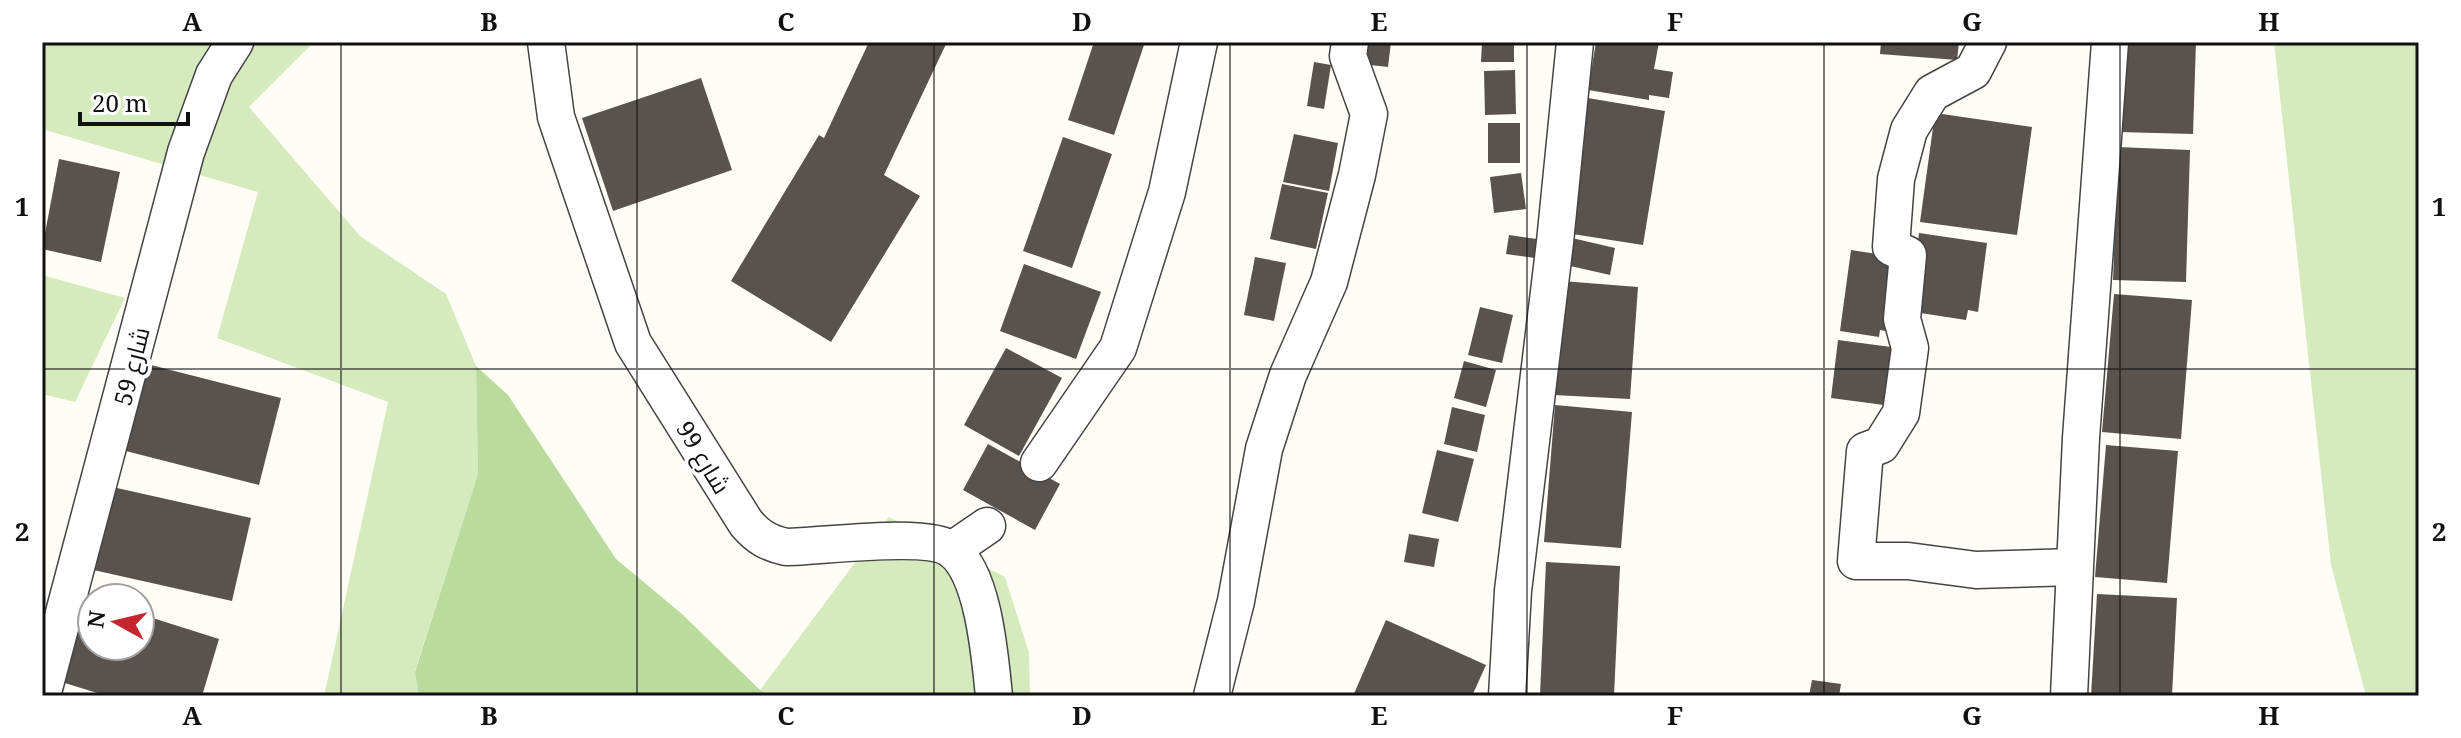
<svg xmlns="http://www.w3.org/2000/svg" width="2461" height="738" font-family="'Noto Serif',Cairo,serif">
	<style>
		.green { fill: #d5ebbd }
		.forest { fill: #b9dc9c }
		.building { fill: #5a524d }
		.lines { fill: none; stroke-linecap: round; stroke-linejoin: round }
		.minor-casing { stroke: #444; stroke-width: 39 }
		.minor { stroke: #fff; stroke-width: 36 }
		.grid { fill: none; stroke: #111; stroke-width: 2; stroke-opacity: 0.55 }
		.labels { text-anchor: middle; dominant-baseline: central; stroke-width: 8; stroke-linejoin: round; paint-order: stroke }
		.street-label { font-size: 24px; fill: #111; stroke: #fff }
		.neatline { fill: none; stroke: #111; stroke-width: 3 }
		.grid-label { font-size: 26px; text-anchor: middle; font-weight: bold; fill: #111 }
	</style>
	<rect width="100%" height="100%" fill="#fffdf5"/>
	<g class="green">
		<path d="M42,42H314L249,107L360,236L446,294L476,366L478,474L415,671L419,696H324L388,402L217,338L258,192L42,129Z"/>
		<path d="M2274,42H2419V696H2366L2331,565Z"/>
		<path d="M42,275L125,298L75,402L42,394Z"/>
		<path d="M889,517L1005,577L1029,653L1030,696H771L760,690Z"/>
	</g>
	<path class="forest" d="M476,366L508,395L616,559L682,614L760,690L771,696H419L415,672L478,474Z"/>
	<g class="building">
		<path d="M869,42H947L884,175L920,196L831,342L731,281L819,135L824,138Z"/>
		<path d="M1094,42H1145L1114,135L1068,120Z"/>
		<path d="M1364,42H1391L1388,67L1361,64Z"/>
		<path d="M1482,42H1514V62H1481Z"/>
		<path d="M1596,42H1659L1654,69L1673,72L1669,98L1649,95V100L1588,90Z"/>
		<path d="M1881,42H1959L1957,60L1880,54Z"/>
		<path d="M2121,42H2196L2193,134L2119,132Z"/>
		<path d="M1314,62L1331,65L1324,109L1307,106Z"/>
		<path d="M1515,70L1516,114L1485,115L1484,71Z"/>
		<path d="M701,78L732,170L613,211L582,118Z"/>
		<path d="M1588,98L1665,111L1643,245L1566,233Z"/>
		<path d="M1935,113L2032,127L2017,235L1920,222Z"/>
		<rect x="1488" y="123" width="32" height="40"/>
		<path d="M1294,134L1338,143L1329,191L1283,182Z"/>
		<path d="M1063,137L1112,154L1072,268L1023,251Z"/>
		<path d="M2118,147L2190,150L2186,282L2113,280Z"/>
		<path d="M59,159L120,172L101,262L42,249Z"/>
		<path d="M1521,173L1526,209L1494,213L1490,177Z"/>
		<path d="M1282,184L1328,193L1316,249L1270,239Z"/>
		<path d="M1919,233L1987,243L1978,312L1968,310L1966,320L1914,312L1910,302Z"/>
		<path d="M1509,235L1537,239L1535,258L1506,254Z"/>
		<path d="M1572,238L1615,248L1610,275L1566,265Z"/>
		<path d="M1851,250L1890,256L1887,281L1899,282L1891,332L1880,330L1879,337L1840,331Z"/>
		<path d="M1255,257L1286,263L1274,321L1244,315Z"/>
		<path d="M1024,264L1101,292L1076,359L1000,331Z"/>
		<path d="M1562,281L1638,287L1630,399L1554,395Z"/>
		<path d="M2114,294L2192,300L2181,439L2102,432Z"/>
		<path d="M1480,307L1513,315L1502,363L1468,355Z"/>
		<path d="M1838,340L1891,347L1884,405L1831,398Z"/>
		<path d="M1006,348L1062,378L1019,456L964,425Z"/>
		<path d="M1464,361L1496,370L1486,407L1454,398Z"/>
		<path d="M139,362L281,398L259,485L118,449Z"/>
		<path d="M1555,405L1632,412L1621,548L1544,542Z"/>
		<path d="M1452,407L1485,415L1477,452L1444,444Z"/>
		<path d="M988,444L1060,484L1035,530L963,490Z"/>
		<path d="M2106,445L2178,451L2167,583L2095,577Z"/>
		<path d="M1437,450L1474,459L1458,522L1422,513Z"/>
		<path d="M108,486L251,518L232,601L89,569Z"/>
		<path d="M1409,534L1439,539L1434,567L1404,562Z"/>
		<path d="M1546,562L1620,566L1614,696L1540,695Z"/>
		<path d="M2097,594L2177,598L2172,696H2091Z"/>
		<path d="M81,596L92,600V646H140V614L219,639L202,696H107L55,680Z"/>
		<path d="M1386,620L1486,665L1472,696H1353Z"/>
		<path d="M1812,680L1841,684L1839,696H1809Z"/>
	</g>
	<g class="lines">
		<defs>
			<g id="minor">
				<path d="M546,42L556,117L633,343L746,523C758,537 768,543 786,547C821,547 928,531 952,550C984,574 990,658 994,696"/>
				<path d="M1988,42L1973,71L1932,93L1909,130L1896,179L1891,247L1908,255L1902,319L1910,348L1901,413L1881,445L1865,451L1856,561H1908L1976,570L2074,567"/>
				<path d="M1039,463L1118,348L1167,192L1199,42"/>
				<path d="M952,550L987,526"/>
				<path d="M42,696L186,152L214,75L235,42"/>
				<path d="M1212,696L1236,601L1264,449L1288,375L1329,282L1357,175L1369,114L1348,56L1350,42"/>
				<path d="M1507,696L1513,591L1555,242L1575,42"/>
				<path d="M2069,696L2081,438L2110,42"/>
			</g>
		</defs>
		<use href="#minor" class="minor-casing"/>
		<use href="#minor" class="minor"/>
	</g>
	<path class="grid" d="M341,42V696M637,42V696M934,42V696M1230,42V696M1527,42V696M1824,42V696M2120,42V696M42,369H2419"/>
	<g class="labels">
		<g class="street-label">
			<text transform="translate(131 366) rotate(-76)">شارع 59</text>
			<text transform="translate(704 457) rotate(59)">شارع 99</text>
		</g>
	</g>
	<rect width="2461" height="738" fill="none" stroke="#ffffff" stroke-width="88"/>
	<g transform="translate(116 622) rotate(278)"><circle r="38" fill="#ffffff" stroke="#a0a0a0" stroke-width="2"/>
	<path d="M0-6L14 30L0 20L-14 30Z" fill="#c4262e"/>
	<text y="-12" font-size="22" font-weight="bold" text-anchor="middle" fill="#111111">N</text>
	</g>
	<path d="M80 112v12h108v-12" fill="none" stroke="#111111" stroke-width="4"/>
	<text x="92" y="112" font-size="24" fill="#111111" stroke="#ffffff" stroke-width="6" paint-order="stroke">20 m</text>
	<rect x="44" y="44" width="2373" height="650" class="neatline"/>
	<g class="grid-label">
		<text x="192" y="31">A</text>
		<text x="489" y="31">B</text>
		<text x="786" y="31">C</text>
		<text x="1082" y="31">D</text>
		<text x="1379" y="31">E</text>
		<text x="1675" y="31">F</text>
		<text x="1972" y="31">G</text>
		<text x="2269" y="31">H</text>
		<text x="22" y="216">1</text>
		<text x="2439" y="216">1</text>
		<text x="22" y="541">2</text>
		<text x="2439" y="541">2</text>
		<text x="192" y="725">A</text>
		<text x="489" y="725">B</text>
		<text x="786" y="725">C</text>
		<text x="1082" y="725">D</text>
		<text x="1379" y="725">E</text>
		<text x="1675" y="725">F</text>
		<text x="1972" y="725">G</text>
		<text x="2269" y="725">H</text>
	</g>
</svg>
